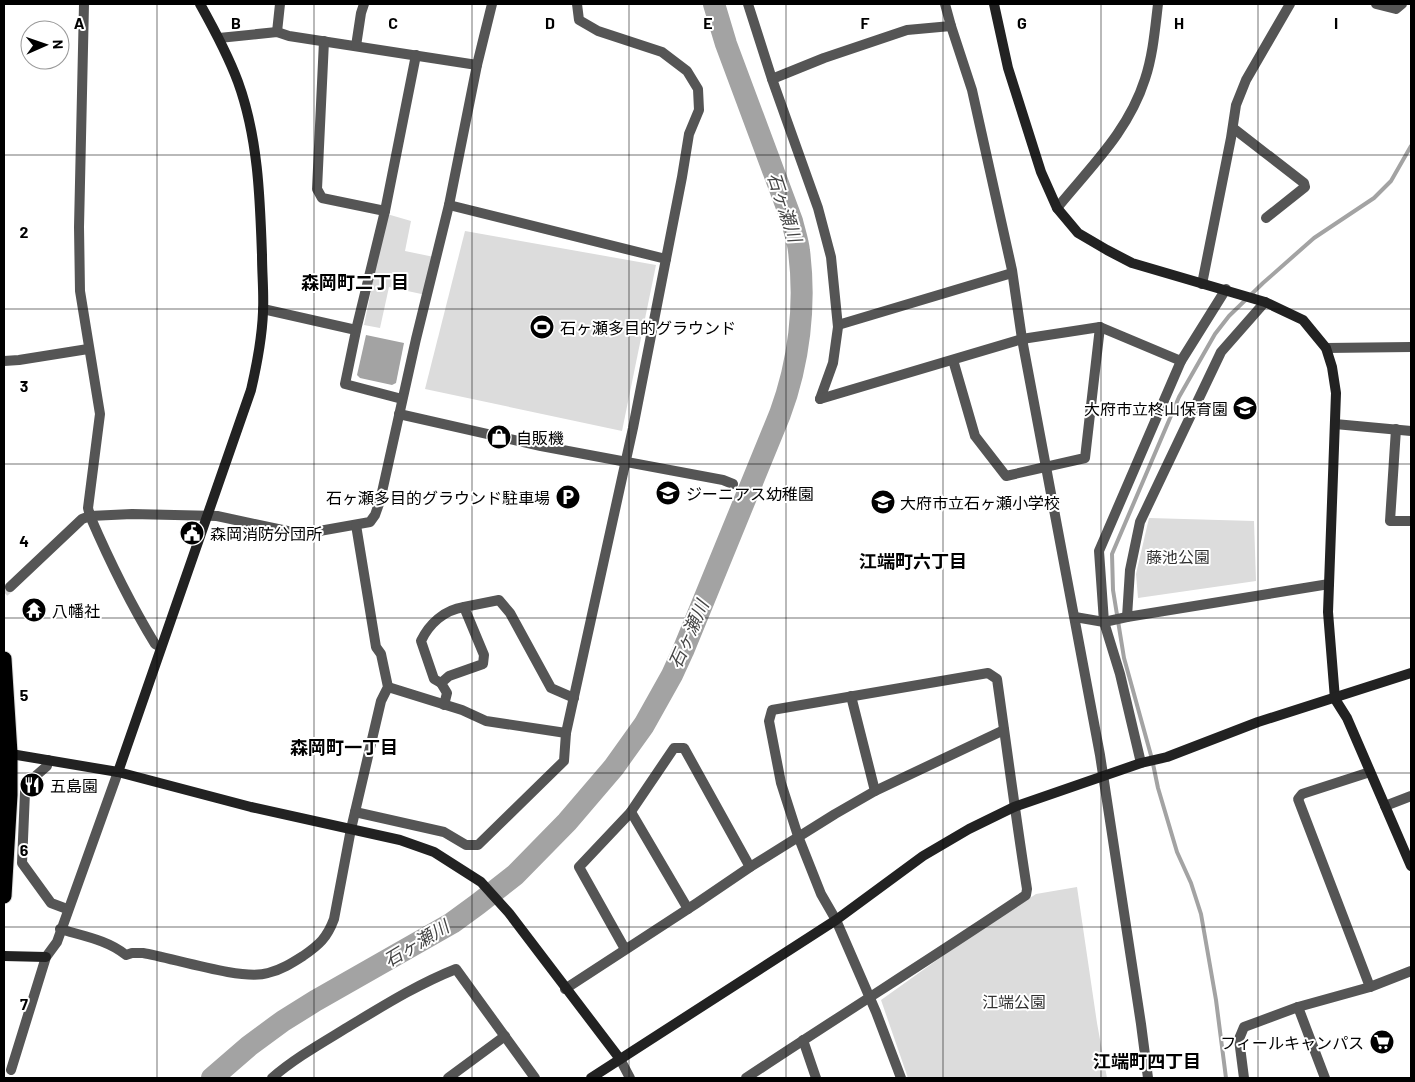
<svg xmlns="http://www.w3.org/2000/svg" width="1415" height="1082" font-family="Barlow,'Noto Sans JP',sans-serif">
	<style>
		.green { fill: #dcdcdc }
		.water { fill: #a3a3a3 }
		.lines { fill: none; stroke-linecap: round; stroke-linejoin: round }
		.stream { stroke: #a3a3a3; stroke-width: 4 }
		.river { stroke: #a3a3a3; stroke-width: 22 }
		.street-tunnel { stroke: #d9d9d9; stroke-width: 10; stroke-dasharray: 10 5; stroke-linecap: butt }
		.highway-casing { stroke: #dbdbdb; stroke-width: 17 }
		.street { stroke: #555; stroke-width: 10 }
		.secondary { stroke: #222; stroke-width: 10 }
		.highway { stroke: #000; stroke-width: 15 }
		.grid { fill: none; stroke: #000; stroke-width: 1; stroke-opacity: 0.55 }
		.labels { text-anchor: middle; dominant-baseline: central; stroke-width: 4; stroke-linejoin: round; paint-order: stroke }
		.poi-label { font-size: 16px; fill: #000; stroke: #fff; text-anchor: start }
		.park-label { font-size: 16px; fill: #333; stroke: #fff }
		.water-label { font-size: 18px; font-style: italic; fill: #444; stroke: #fff }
		.neighbourhood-label { font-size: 18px; font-weight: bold; fill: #000; stroke: #fff }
		.grid-label { font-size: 16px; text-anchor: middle; font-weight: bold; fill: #000; stroke: #fff; stroke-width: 4; stroke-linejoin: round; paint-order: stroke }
	</style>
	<rect width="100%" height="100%" fill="#fff"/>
	<g class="green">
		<path d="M387,214L411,221L405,251L434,257L426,295L389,287L380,328L364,325Z"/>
		<path d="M465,231L656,265L622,431L425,389Z"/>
		<path d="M1149,518L1254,521L1256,581L1138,598L1136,574Z"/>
		<path d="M1077,887L1097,1023L1107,1078H908L881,1000L951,950L1036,894Z"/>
	</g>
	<path class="water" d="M366,335L404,343L396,383L392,385L360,378L357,375Z"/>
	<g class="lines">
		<path class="stream" d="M1226,1078L1216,1000L1201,914L1191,883L1177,852L1158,788L1152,759L1124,658L1113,590L1112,554L1179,397L1215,334L1229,316L1263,283L1314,238L1374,198L1391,181L1411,146"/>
		<path class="river" d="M212,1078L249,1046L283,1021L315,1001L452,923L478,904L515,875L567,822L614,767L644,725L672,675L683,651L780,414C799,363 806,305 799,251C798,241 794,230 792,221L726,44L714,4"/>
		<path class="street-tunnel" d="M4,592L10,587"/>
		<defs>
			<path id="highway" d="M4,659L10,753V795L4,896"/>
		</defs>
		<use href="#highway" class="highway-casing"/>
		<g class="street">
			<path d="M84,4L79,227L80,291L100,414L88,508L90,516L132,514L217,516L292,532L308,533L370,522L375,515L380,501L416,339L449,205L477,65L492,4"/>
			<path d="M748,4L772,79L818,208L831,257L838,327L833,363L820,399"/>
			<path d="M945,4L951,26L972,90L1012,270L1022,339L1100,755L1141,1024L1148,1078"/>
			<path d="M1376,4L1396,9L1402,4"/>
			<path d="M277,32L280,4"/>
			<path d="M219,38L277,32L289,36L477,65"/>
			<path d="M324,41L317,189L322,198L385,211"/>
			<path d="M356,46L361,13L364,4"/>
			<path d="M772,79L824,58L907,30L951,26"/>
			<path d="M1233,128L1304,183L1305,187L1266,218"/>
			<path d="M449,205L666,259"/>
			<path d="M1057,208C1091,166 1128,132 1145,79C1153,55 1155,29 1158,4"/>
			<path d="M1202,284L1231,138L1236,105L1246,80L1290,4"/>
			<path d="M263,309L356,330"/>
			<path d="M838,325L1012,273"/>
			<path d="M1326,348L1411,347"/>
			<path d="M953,360L975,436L1006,476L1085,458L1100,327"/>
			<path d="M4,361L19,360L88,349"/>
			<path d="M402,399L345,384L357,326L385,211L416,55"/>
			<path d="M820,399L1022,339L1100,327L1181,361"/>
			<path d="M399,414L541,446L723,480L733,484"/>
			<path d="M1335,424L1411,431"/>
			<path d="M1396,429L1390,521H1411"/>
			<path d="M10,587L82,519L90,516C109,560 130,603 155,644L161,647"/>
			<path d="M1075,617L1104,622L1127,617L1329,584"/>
			<path d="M1127,617L1130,570L1140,522L1221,352L1265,302"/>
			<path d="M441,683L434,679L421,641C429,624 444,610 464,607"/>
			<path d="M388,687L462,710L486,721L566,733"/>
			<path d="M851,696L875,791"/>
			<path d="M444,705L447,693L441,683L449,676L483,664L484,655L464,607L499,600L510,613L551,688L574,698"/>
			<path d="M48,760L47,766L31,780L25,792L22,863L51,903L67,909"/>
			<path d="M1141,763L1120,674L1104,622L1099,551L1181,361L1226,289"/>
			<path d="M1370,772L1302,794L1298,799L1370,987"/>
			<path d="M1385,806L1411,796"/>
			<path d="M355,812L444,832L466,845H478L564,761L566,733L633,428L682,177L689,134L699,110L698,89L687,71L662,52L598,31L579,20L577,4"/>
			<path d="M631,812L688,909"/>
			<path d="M60,929C83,936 108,940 126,955L132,953H143C173,958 242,981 268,973C281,970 292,963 303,956C319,945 327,938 334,919L351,829L381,701L388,687L381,654L376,647L356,525"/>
			<path d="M625,949L579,867L630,813L674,748H684L750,867"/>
			<path d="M565,989L697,903L750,867L835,814L875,791L1004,730"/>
			<path d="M1298,1007L1325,1078"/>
			<path d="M803,1040L816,1078"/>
			<path d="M620,1059L630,1078"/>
			<path d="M11,1070L46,957L57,942L118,772"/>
			<path d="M272,1078C295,1058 322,1043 348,1027C383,1006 418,984 456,969L535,1078"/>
			<path d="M448,1078L505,1036"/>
			<path d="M746,1078C839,1016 934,957 1026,895L1027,889C1016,819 1007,749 997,679L988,673L772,710L769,721L781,783L798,836L821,894L836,920L876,1012L901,1078"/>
			<path d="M1244,1078L1239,1039L1244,1027L1298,1007L1370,987L1411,971"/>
		</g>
		<g class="secondary">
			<path d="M994,4L1008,68L1041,172L1057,208L1078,233L1107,250L1132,263L1265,302L1303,320L1326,348L1332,367L1336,393L1328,612L1335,699L1347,718L1411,866"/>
			<path d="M5,753L118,772L251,807L400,840L434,852L481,882L509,913L620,1059"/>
			<path d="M118,772L251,390C257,364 262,339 263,312C264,293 262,274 262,255C260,197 258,137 238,82C228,55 214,29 200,4"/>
			<path d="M4,956L46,957"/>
			<path d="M591,1078L836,920L923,856L969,829L1014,807L1141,763L1167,757L1258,722L1411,673"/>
		</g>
		<use href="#highway" class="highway"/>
	</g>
	<path class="grid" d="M157,4V1078M314,4V1078M472,4V1078M629,4V1078M786,4V1078M943,4V1078M1101,4V1078M1258,4V1078M4,155H1411M4,309H1411M4,464H1411M4,618H1411M4,773H1411M4,927H1411"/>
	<defs>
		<symbol id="stadium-disc" viewBox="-11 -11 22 22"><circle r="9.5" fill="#000" stroke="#fff"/><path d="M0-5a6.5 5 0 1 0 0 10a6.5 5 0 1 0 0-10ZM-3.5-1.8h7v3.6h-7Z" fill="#fff"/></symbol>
		<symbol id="school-disc" viewBox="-11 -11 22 22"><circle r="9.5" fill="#000" stroke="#fff"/><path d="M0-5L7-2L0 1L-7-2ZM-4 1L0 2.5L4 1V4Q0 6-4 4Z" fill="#fff"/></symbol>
		<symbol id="shop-disc" viewBox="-11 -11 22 22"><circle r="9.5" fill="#000" stroke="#fff"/><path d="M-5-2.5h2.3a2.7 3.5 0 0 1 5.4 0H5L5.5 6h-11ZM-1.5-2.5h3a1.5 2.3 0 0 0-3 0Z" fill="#fff"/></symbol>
		<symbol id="parking-disc" viewBox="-11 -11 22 22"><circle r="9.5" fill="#000" stroke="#fff"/><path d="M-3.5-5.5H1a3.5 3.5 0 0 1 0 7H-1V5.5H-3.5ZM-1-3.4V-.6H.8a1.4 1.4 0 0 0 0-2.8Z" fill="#fff"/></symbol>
		<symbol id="civic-disc" viewBox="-11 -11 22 22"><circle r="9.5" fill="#000" stroke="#fff"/><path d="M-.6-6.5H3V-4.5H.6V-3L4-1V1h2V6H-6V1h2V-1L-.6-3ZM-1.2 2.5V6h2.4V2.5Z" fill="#fff"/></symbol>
		<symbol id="temple-disc" viewBox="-11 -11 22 22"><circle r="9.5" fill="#000" stroke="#fff"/><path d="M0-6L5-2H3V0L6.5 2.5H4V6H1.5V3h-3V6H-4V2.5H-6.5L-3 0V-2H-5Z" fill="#fff"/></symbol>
		<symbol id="restaurant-disc" viewBox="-11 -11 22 22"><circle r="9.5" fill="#000" stroke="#fff"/><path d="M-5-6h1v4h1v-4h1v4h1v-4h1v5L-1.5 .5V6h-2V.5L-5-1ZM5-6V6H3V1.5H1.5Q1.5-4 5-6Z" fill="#fff"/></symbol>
		<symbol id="supermarket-disc" viewBox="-11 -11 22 22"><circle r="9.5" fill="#000" stroke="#fff"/><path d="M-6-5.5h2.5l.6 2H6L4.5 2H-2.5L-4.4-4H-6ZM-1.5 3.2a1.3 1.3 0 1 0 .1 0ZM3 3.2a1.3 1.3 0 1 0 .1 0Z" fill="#fff"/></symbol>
	</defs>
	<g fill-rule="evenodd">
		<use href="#stadium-disc" x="528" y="313" width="28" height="28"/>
		<use href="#school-disc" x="1231" y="394" width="28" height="28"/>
		<use href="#shop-disc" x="485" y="423" width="28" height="28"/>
		<use href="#school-disc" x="654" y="479" width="28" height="28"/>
		<use href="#parking-disc" x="554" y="483" width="28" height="28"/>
		<use href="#school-disc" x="869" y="488" width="28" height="28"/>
		<use href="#civic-disc" x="178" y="519" width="28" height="28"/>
		<use href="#temple-disc" x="20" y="596" width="28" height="28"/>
		<use href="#restaurant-disc" x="18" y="771" width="28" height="28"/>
		<use href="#supermarket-disc" x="1368" y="1028" width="28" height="28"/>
	</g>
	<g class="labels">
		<g class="poi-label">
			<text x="560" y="327">石ヶ瀬多目的グラウンド</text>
			<text x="1228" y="408" text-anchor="end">大府市立柊山保育園</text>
			<text x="516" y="437">自販機</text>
			<text x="686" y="493">ジーニアス幼稚園</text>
			<text x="550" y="497" text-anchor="end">石ヶ瀬多目的グラウンド駐車場</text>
			<text x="900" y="502">大府市立石ヶ瀬小学校</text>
			<text x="210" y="533">森岡消防分団所</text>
			<text x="52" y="610">八幡社</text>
			<text x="50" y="785">五島園</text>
			<text x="1364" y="1042" text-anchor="end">フィールキャンパス</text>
		</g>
		<g class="park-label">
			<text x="1178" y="556">藤池公園</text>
			<text x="1014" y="1001">江端公園</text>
		</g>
		<g class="water-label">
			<text transform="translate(785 207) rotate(72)">石ヶ瀬川</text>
			<text transform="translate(688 634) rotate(-66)">石ヶ瀬川</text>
			<text transform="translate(416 943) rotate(-31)">石ヶ瀬川</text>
		</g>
		<g class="neighbourhood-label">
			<text x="355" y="282">森岡町二丁目</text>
			<text x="913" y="561">江端町六丁目</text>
			<text x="344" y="747">森岡町一丁目</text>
			<text x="1147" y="1061">江端町四丁目</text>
		</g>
	</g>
	<g class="grid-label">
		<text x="79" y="29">A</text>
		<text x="236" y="29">B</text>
		<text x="393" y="29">C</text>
		<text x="550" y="29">D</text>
		<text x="708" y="29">E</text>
		<text x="865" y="29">F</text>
		<text x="1022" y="29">G</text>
		<text x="1179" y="29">H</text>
		<text x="1336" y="29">I</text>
		<text x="24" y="238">2</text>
		<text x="24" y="392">3</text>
		<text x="24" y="547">4</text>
		<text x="24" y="701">5</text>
		<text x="24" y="856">6</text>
		<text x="24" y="1010">7</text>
	</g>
	<rect width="1415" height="1082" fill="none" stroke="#000000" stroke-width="10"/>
	<g transform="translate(45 45) rotate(88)"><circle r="24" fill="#ffffff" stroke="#999999"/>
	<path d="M0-4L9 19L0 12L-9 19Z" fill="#000000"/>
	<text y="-8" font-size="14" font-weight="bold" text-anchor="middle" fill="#000000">N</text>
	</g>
</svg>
